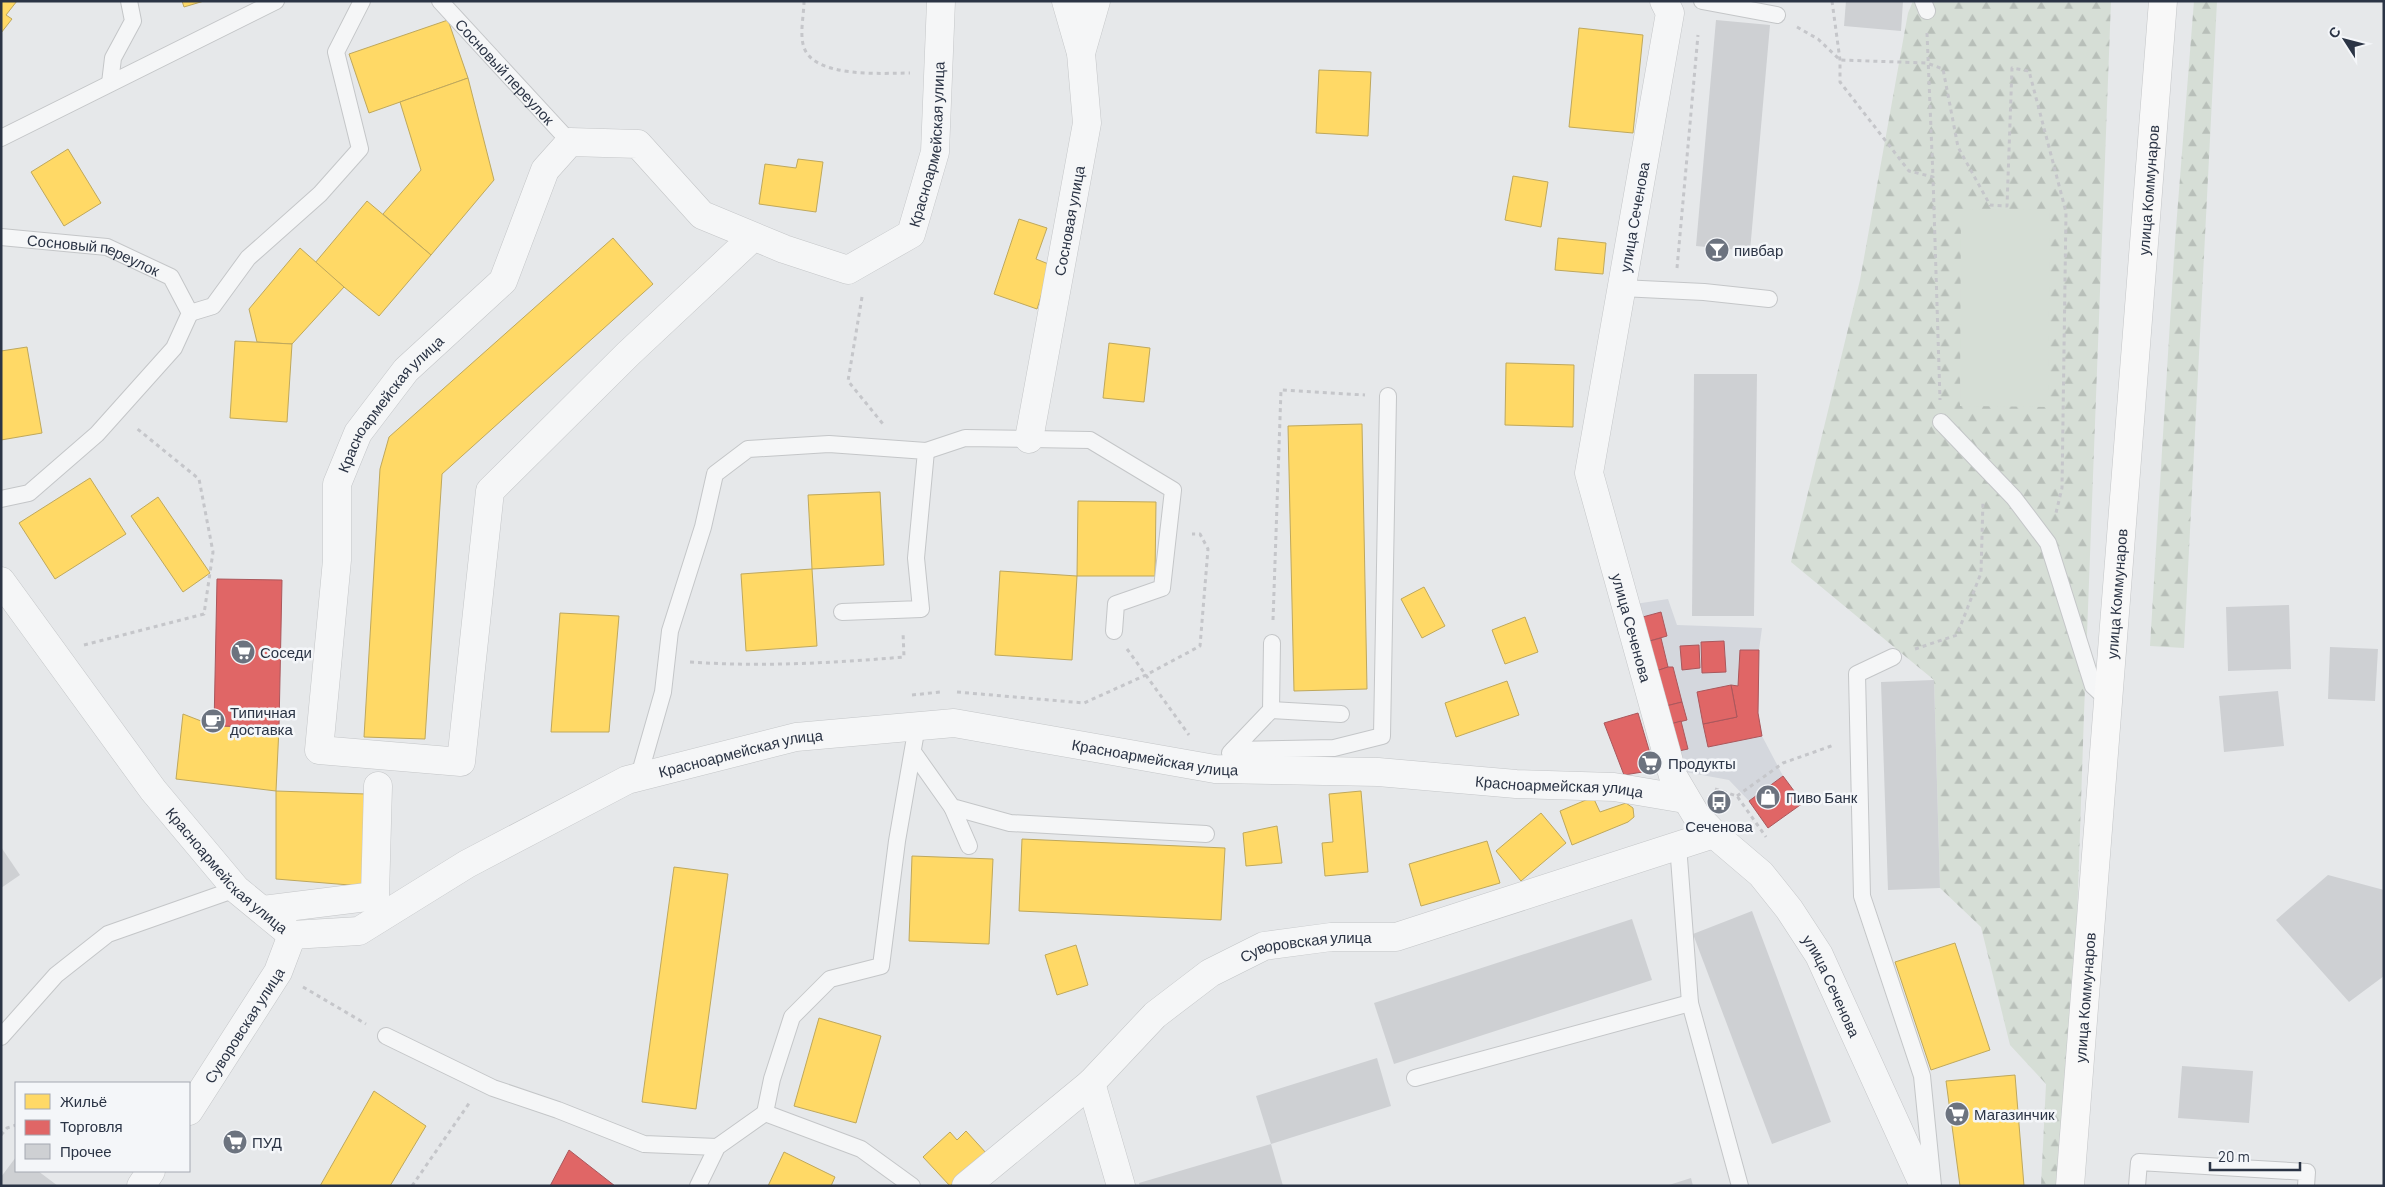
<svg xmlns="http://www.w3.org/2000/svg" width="2385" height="1187" font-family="Barlow,sans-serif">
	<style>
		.built { fill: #d4d7dd }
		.forest { fill: url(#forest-firs) }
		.park { fill: #d6ded6 }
		.homes { fill: #ffd966; stroke: #bfa85c }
		.shops { fill: #e06666; stroke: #aa575c }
		.building { fill: #ced0d3 }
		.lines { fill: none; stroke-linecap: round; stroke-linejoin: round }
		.service-casing { stroke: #c4c6c8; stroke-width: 18 }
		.minor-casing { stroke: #c4c6c8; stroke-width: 29 }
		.secondary-casing { stroke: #c4c6c8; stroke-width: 29 }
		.path { stroke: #c5c6ca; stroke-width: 3; stroke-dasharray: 4 4; stroke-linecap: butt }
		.service { stroke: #f5f6f7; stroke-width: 16 }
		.minor { stroke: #f5f6f7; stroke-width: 28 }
		.secondary { stroke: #f8f8f8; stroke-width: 28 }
		.labels { text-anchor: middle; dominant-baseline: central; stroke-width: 5; stroke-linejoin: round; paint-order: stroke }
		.street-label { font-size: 15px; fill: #2b3445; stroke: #f4f6f9 }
		.poi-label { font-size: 15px; fill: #2b3445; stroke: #f4f6f9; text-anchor: start }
	</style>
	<defs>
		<pattern id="forest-firs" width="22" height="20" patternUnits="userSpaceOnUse" patternTransform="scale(1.25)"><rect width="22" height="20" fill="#d6ded6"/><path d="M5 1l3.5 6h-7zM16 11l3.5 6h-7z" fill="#b8bfb9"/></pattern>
	</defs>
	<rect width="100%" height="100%" fill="#e6e8ea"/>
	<path class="built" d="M1668,599L1677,625L1762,628L1759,650L1758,713L1762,736L1783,776L1749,801L1729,780L1680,771L1635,604Z"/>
	<g class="forest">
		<path d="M1913,1H2111L2084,714L2068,1186H2041L2046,1084L2010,1045L1981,927L1940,888L1934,680L1791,562L1860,280L1908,13Z"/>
		<path d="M2194,1H2217L2184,648L2150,646L2175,241Z"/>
	</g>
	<path class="park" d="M1961,209L2050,210L2048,407L1960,406Z"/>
	<g class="homes">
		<path d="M1,1H17L6,15L12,19L1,33Z"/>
		<path d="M182,1H204L184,7Z"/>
		<path d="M448,20L468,78L369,113L349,54Z"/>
		<path d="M1579,28L1643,35L1633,133L1569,127Z"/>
		<path d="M1319,70L1371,72L1368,136L1316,133Z"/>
		<path d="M468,78L494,180L431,255L383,214L421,170L400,102Z"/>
		<path d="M68,149L101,203L64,226L31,172Z"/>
		<path d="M798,159L823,162L816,212L759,204L765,164L796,168Z"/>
		<path d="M1513,176L1548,182L1541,227L1505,220Z"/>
		<path d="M367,201L431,255L379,316L315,263Z"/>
		<path d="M1019,219L1047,228L1036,259L1051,265L1037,309L994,294Z"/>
		<path d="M613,238L653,284L442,474L425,739L364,737L380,469L389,437Z"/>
		<path d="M1558,238L1606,243L1603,274L1555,270Z"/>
		<path d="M300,248L344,287L292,344L257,342L249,309Z"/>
		<path d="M235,341L292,344L287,422L230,418Z"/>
		<path d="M1109,343L1150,348L1144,402L1103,398Z"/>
		<path d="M27,347L42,433L1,440V351Z"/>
		<path d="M1506,363L1574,365L1573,427L1505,425Z"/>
		<path d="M1362,424L1367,689L1294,691L1288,426Z"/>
		<path d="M90,478L126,534L55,579L19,523Z"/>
		<path d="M880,492L884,565L812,569L808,495Z"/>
		<path d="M158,497L210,573L183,592L131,516Z"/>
		<path d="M1078,501L1156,502L1155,576H1077Z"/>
		<path d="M812,569L817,646L746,651L741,574Z"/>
		<path d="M1000,571L1077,576L1072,660L995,655Z"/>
		<path d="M1424,587L1445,626L1422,638L1401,599Z"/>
		<path d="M560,613L619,616L609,732H551Z"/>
		<path d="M1525,617L1538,652L1505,664L1492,630Z"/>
		<path d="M1507,681L1519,715L1456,737L1445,703Z"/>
		<path d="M183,714L214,726L279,727L276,791L176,779Z"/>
		<path d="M276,791L366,794L362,886L276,879Z"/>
		<path d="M1361,791L1368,872L1325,876L1322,843L1333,842L1329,794Z"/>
		<path d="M1593,797L1600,812L1626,803L1633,808L1634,817L1628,822L1572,845L1560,811Z"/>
		<path d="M1541,813L1566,843L1521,881L1496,851Z"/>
		<path d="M1277,826L1282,863L1246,866L1243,833Z"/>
		<path d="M1022,839L1225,848L1221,920L1019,911Z"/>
		<path d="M1487,841L1500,883L1421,906L1409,864Z"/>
		<path d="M912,856L993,859L989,944L909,941Z"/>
		<path d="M674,867L728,874L696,1109L642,1102Z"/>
		<path d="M1955,943L1990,1050L1931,1070L1895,962Z"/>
		<path d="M1076,945L1088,985L1057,995L1045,955Z"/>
		<path d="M819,1018L881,1036L856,1123L794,1106Z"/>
		<path d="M2015,1075L2024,1186H1960L1946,1081Z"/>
		<path d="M374,1091L426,1126L390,1186H320Z"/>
		<path d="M966,1131L987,1154L950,1186L923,1157L950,1132L957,1140Z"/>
		<path d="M784,1152L835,1177L831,1186H768Z"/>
	</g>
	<g class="shops">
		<path d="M217,579L282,580L279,727L214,726Z"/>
		<path d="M1661,612L1667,636L1646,642L1639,618Z"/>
		<path d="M1661,638L1668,667L1653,672L1646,642Z"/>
		<path d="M1724,641L1726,672L1702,673L1701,642Z"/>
		<path d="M1699,645L1700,668L1682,670L1680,646Z"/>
		<path d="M1740,650H1759L1758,713L1762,736L1708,747L1703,724L1737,717L1731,685L1738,686Z"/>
		<path d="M1668,667H1673L1682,702L1662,707L1653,672Z"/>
		<path d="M1731,685L1737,717L1703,724L1697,692Z"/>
		<path d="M1682,702L1687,720L1667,725L1662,707Z"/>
		<path d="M1638,713L1655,770L1624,775L1604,723Z"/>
		<path d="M1681,721L1688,749L1674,752L1667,725Z"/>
		<path d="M1783,776L1803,803L1768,828L1749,801Z"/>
		<path d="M569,1150L615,1186H550Z"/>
	</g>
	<g class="building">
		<path d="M1846,1H1903L1901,31L1844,26Z"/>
		<path d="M1716,20L1770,25L1750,251L1696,246Z"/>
		<path d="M1694,374H1757L1754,616H1692Z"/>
		<path d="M2289,605L2291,669L2228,671L2226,607Z"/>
		<path d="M2330,647L2378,649L2375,701L2328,699Z"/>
		<path d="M1934,680L1940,888L1888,890L1881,682Z"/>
		<path d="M2278,691L2284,746L2224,752L2219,696Z"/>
		<path d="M1,847L20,875L1,888Z"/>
		<path d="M2328,875L2384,890V976L2349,1002L2276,920Z"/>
		<path d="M1752,911L1831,1122L1772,1144L1693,934Z"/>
		<path d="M1632,919L1652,980L1394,1064L1374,1003Z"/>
		<path d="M1377,1058L1391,1106L1271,1144L1256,1096Z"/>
		<path d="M2182,1066L2253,1071L2249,1123L2178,1118Z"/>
		<path d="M1271,1144L1283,1186H1140L1139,1183Z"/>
		<path d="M16,1157V1171H38L58,1186H1V1177Z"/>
		<path d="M1691,1178L1693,1186H1669V1185Z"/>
	</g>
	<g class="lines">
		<defs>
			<g id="service">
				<path id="s1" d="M440,1L570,142"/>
				<path d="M1702,1L1777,15"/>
				<path d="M1923,1L1927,11"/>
				<path d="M110,83L113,58L133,21L129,1"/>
				<path d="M1,138L276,1"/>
				<path id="s2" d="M1,237L107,247L171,277L190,313L174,348L97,434L29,493L1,499"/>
				<path d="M1621,288L1704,292L1769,299"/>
				<path d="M190,313L213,306L248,258L320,194L360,149L336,52L362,1"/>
				<path d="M1941,422L2014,498L2048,543L2093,686L2108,700"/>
				<path d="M926,451L965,438L1090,440L1173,490L1162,588L1116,604L1114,631"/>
				<path d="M1893,657L1857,674L1862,896L1922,1076L1933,1186"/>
				<path d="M1271,710L1341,714"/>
				<path d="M1233,750L1334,748L1382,736L1388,396"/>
				<path d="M913,752L952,807L1010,823L1206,834"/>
				<path d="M1230,753L1271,710L1272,643"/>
				<path d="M639,776L663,692L670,631L703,527L715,474L748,449L829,444L926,451L916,558L921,609L842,612"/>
				<path d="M952,807L969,846"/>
				<path d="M1678,845L1690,1003L1740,1186"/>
				<path d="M386,1036L493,1088L558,1110L644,1144L717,1147"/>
				<path d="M1,1037L56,975L108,934L236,889"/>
				<path d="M1415,1078L1690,1003"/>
				<path d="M765,1113L772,1079L792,1017L830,979L881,966L897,841L917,726"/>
				<path d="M698,1186L717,1147L765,1113L861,1149L912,1186"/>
				<path d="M2137,1186L2139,1162L2307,1172L2306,1186"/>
			</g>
			<g id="minor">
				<path id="s3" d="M1664,1L1670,13L1589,473L1673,776L1696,815L1714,834L1761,874L1789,909L1819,955L1924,1186"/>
				<path d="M1081,53L1096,1"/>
				<path id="s4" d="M753,237L628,354L490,491L461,762L319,750L337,560V484L358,433L406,370L503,281L545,170L570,142L638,144L702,215L784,249L848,270L911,234L935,152L941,1"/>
				<path id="s5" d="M1029,439L1087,123L1081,53L1066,1"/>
				<path id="s6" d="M1,581L153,790L236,889L292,935L359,931L467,864L627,780L796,737L954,723L1215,769L1378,772L1516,784L1614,787L1685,799"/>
				<path d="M263,910L375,896L378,786"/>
				<path d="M1091,1083L1121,1186"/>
				<path id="s7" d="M189,1111L278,972L292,935"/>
				<path d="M141,1186L151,1171"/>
				<path id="s8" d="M966,1186L1091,1083L1155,1015L1210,973L1264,946L1331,937H1396L1714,834"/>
			</g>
			<g id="secondary">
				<path id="s9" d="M2070,1186L2163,1"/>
			</g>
		</defs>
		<use href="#service" class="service-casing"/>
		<use href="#minor" class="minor-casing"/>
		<use href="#secondary" class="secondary-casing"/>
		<g class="path">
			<path d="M804,1C804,14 800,31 803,44C810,79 883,73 910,73"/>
			<path d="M1832,1L1840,60V82L1909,171L1933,177L1940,400"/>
			<path d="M1797,27L1818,39L1840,60L1927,63L1943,69L1958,147L1990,205L2007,206L2012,68L2029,71L2066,212L2062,488L2056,513"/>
			<path d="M1927,33L1933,177"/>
			<path d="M1677,268L1698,35"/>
			<path d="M862,297L848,381L883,424"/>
			<path d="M1273,620L1281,390L1365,395"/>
			<path d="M84,645L204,614L213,552L199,479L135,427"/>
			<path d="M1127,649L1189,735"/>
			<path d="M1915,649L1957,635L1981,573L1983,500"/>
			<path d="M690,662C762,667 832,663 904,657L903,632"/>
			<path d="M957,692L1084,703L1146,675L1200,646L1208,549L1200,534H1192"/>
			<path d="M912,695L940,692"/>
			<path d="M1715,789L1737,796L1766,837"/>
			<path d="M1737,796L1783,763L1834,745"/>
			<path d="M303,987L366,1024"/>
			<path d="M1,1135L7,1128L16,1125"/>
			<path d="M412,1186L470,1102"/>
		</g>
		<use href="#service" class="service"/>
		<use href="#minor" class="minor"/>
		<use href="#secondary" class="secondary"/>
	</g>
	<defs>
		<symbol id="bar-disc" viewBox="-11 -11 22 22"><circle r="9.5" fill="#6c737f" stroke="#f4f6f9"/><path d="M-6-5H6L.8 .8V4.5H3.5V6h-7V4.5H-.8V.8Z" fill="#fff"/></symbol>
		<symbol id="supermarket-disc" viewBox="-11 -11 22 22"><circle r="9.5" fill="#6c737f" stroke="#f4f6f9"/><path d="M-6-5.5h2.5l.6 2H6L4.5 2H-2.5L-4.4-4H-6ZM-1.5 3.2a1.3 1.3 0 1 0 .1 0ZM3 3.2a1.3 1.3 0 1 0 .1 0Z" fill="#fff"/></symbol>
		<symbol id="cafe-disc" viewBox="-11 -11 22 22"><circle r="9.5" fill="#6c737f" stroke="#f4f6f9"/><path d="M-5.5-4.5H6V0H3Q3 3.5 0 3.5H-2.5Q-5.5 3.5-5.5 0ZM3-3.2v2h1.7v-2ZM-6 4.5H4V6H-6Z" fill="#fff"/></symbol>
		<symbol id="shop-disc" viewBox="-11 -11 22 22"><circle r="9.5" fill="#6c737f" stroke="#f4f6f9"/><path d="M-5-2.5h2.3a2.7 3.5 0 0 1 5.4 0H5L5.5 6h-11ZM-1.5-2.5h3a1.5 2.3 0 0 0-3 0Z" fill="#fff"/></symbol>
		<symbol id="bus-disc" viewBox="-11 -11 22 22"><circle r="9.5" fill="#6c737f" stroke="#f4f6f9"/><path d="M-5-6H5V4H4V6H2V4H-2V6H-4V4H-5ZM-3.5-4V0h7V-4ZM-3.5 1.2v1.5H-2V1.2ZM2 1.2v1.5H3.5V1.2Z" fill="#fff"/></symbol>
	</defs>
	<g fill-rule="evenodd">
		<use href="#bar-disc" x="1703" y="236" width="28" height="28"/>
		<use href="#supermarket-disc" x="229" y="638" width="28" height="28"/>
		<use href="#cafe-disc" x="199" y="707" width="28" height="28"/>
		<use href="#supermarket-disc" x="1636" y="749" width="28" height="28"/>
		<use href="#shop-disc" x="1754" y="783" width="28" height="28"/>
		<use href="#bus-disc" x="1705" y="788" width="28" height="28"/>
		<use href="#supermarket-disc" x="1943" y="1100" width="28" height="28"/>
		<use href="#supermarket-disc" x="221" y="1128" width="28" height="28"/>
	</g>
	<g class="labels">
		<g class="street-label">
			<text stroke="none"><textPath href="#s1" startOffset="96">Сосновый переулок</textPath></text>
			<text stroke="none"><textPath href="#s4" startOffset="1954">Красноармейская улица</textPath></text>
			<text stroke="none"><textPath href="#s9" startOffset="999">улица Коммунаров</textPath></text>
			<text transform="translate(1634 217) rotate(-80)">улица Сеченова</text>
			<text stroke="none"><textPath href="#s5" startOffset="222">Сосновая улица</textPath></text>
			<text stroke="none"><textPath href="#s2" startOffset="95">Сосновый переулок</textPath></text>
			<text stroke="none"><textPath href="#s4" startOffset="1145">Красноармейская улица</textPath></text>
			<text stroke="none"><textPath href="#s9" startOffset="594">улица Коммунаров</textPath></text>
			<text stroke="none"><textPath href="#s3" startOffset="641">улица Сеченова</textPath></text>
			<text stroke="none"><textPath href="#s6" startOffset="952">Красноармейская улица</textPath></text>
			<text stroke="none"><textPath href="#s6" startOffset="1372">Красноармейская улица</textPath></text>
			<text stroke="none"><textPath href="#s6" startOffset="1778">Красноармейская улица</textPath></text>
			<text stroke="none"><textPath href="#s6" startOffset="368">Красноармейская улица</textPath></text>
			<text stroke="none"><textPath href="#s8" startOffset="426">Суворовская улица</textPath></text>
			<text stroke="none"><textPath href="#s3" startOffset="1061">улица Сеченова</textPath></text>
			<text stroke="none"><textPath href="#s9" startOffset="189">улица Коммунаров</textPath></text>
			<text stroke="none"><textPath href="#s7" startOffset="102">Суворовская улица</textPath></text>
		</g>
		<g class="poi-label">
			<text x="1734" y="250">пивбар</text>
			<text x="260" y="652">Соседи</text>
			<text x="230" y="712">Типичная<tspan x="230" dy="17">доставка</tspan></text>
			<text x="1668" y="763">Продукты</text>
			<text x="1786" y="797">Пиво Банк</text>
			<text x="1719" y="826" text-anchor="middle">Сеченова</text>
			<text x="1974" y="1114">Магазинчик</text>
			<text x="252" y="1142">ПУД</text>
		</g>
	</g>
	<rect width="2385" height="1187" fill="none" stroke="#2b3445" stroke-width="5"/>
	<rect x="15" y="1082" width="175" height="90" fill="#f4f6f9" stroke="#a4a8b1"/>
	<rect x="25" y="1094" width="25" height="15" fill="#ffd966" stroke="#a4a8b1"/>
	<text x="60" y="1107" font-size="15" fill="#2b3445">Жильё</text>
	<rect x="25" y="1120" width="25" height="15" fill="#e06666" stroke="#a4a8b1"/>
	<text x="60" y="1132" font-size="15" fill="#2b3445">Торговля</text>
	<rect x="25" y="1144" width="25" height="15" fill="#ced0d3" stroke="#a4a8b1"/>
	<text x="60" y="1157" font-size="15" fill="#2b3445">Прочее</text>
	<g transform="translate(2345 40) rotate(306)" stroke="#f4f6f9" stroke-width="4" paint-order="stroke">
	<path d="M0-4L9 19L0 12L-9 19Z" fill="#2b3445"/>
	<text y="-8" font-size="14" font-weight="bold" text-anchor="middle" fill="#2b3445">С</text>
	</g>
	<path d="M2210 1162v8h90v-8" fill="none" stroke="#2b3445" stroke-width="2.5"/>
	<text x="2218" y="1162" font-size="15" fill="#2b3445" stroke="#f4f6f9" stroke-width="4" paint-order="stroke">20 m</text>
</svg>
